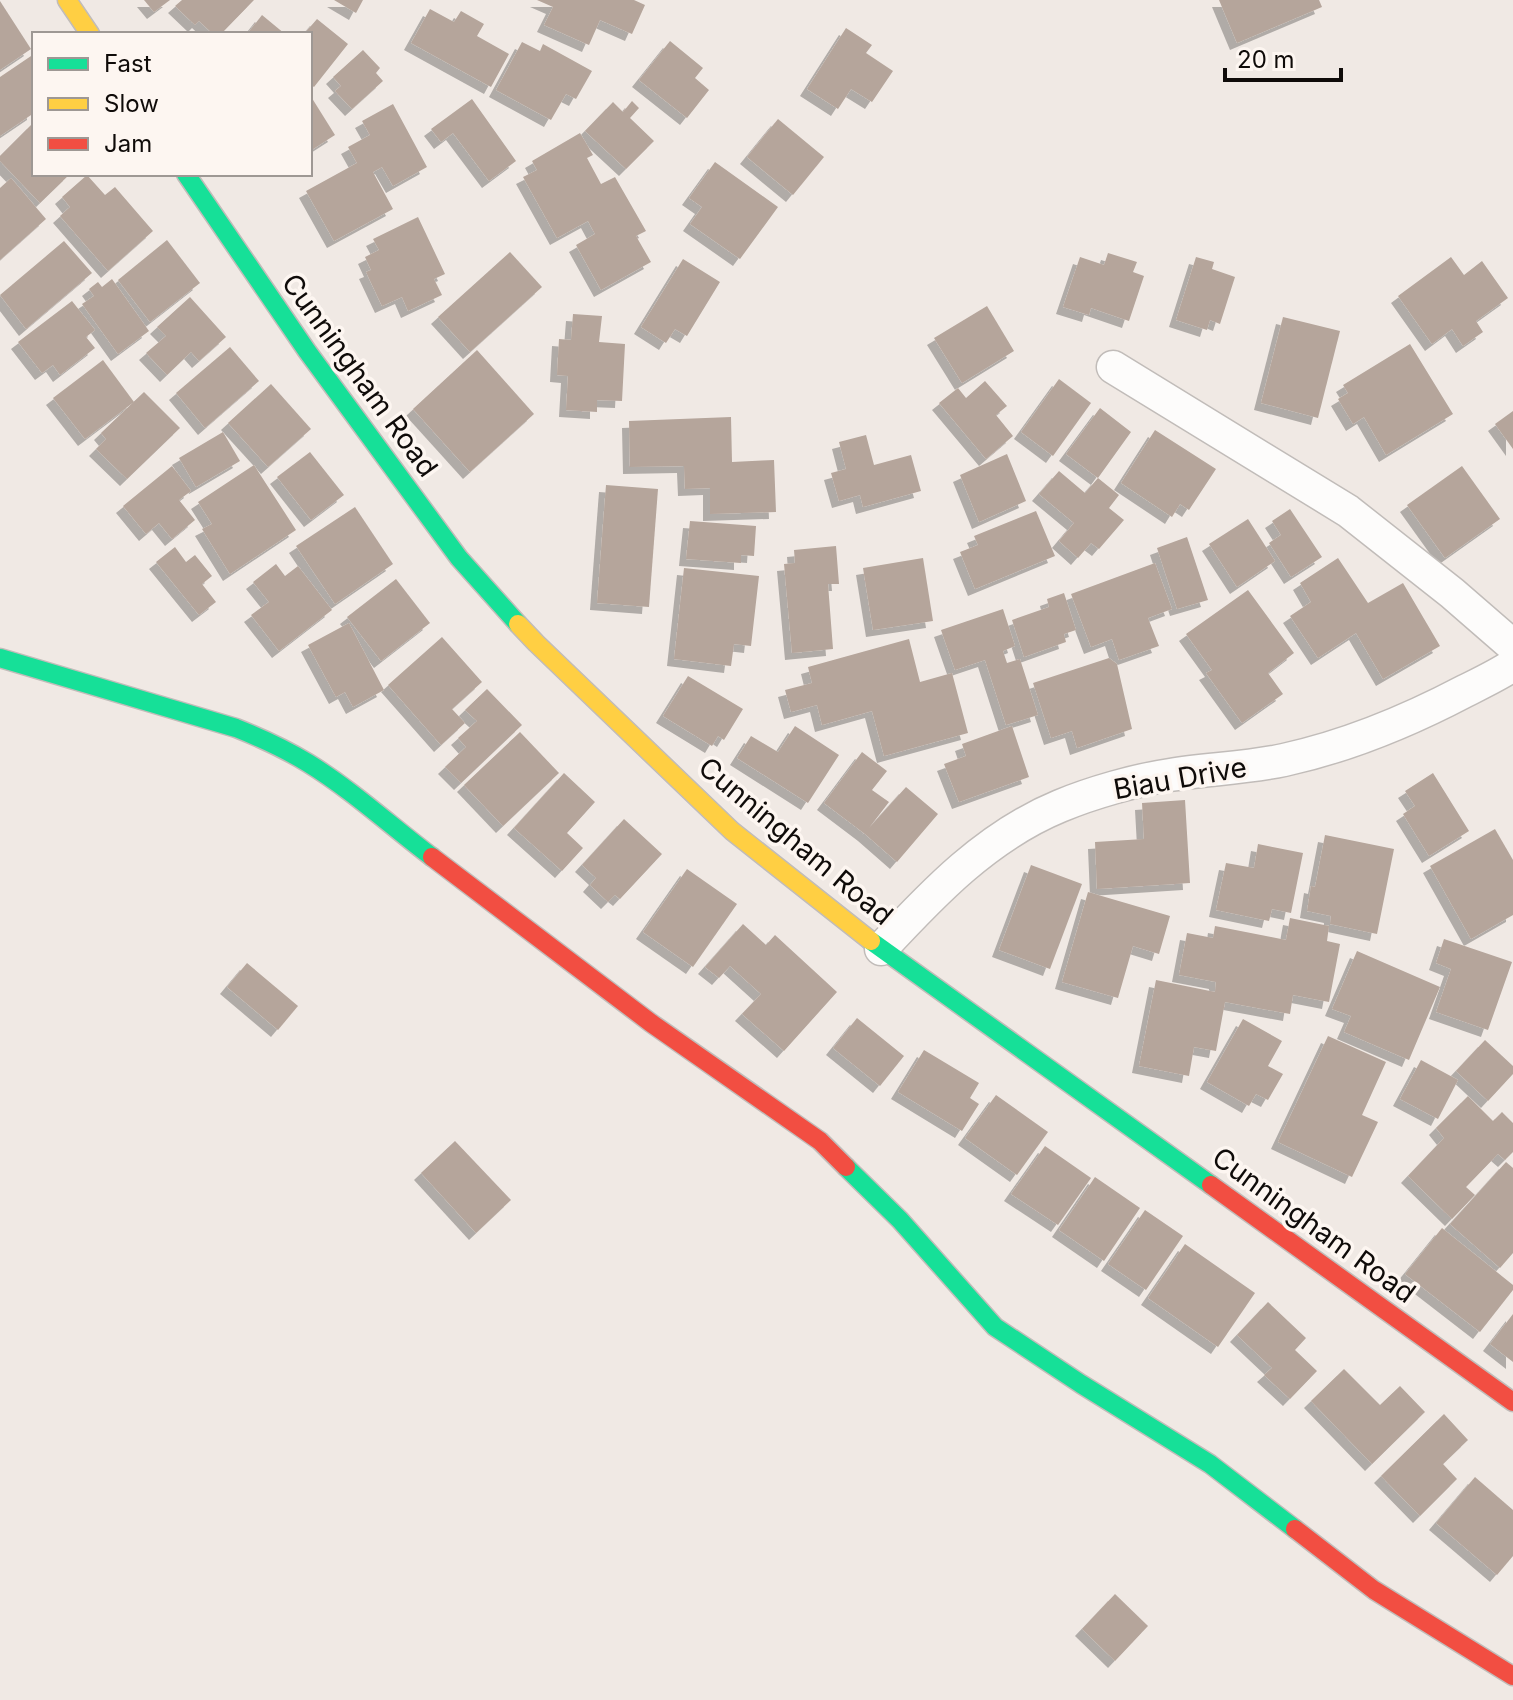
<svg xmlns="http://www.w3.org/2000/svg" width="1513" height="1700" font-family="Inter,sans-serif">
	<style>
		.building { fill: #b5a59b; filter: url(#shadow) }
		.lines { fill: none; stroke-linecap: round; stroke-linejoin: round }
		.street-casing { stroke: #c1bcb9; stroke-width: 35 }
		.fast-casing { stroke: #c1bcb9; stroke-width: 21 }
		.slow-casing { stroke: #c1bcb9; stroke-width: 21 }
		.jam-casing { stroke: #c1bcb9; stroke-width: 21 }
		.street { stroke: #fdfcfb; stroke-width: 32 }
		.fast { stroke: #16e098; stroke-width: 18 }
		.slow { stroke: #ffcf43; stroke-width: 18 }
		.jam { stroke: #f24e42; stroke-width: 18 }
		.labels { text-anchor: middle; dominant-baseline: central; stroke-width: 7; stroke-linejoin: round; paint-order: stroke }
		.street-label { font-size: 28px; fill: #0f0b09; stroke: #fdf6f1 }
	</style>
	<defs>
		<filter id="shadow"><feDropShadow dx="-7" dy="7" stdDeviation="0" flood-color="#0004"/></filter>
	</defs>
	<rect width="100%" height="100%" fill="#f0e9e4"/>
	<g class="building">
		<path d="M144,0H170L154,12Z"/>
		<path d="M182,0H254L221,34H213L199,21L195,25L175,6Z"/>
		<path d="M334,0H363L356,13Z"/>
		<path d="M537,0H634L645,5L632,34L600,20L589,45L544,25L553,7Z"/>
		<path d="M1219,0H1319L1322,7L1237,43Z"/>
		<path d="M0,1L31,49L0,70Z"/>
		<path d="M430,9L454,22L461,11L484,24L477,36L509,54L491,87L411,43Z"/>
		<path d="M262,15L285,34H247Z"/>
		<path d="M317,19L348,44L314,87L310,84V34H304Z"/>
		<path d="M846,28L872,45L866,53L893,71L872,102L851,89L838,109L807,89Z"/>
		<path d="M670,41L703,68L695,78L709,90L687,118L639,80Z"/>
		<path d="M522,42L540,51L543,44L592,71L576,99L566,94L551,120L496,90Z"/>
		<path d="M363,50L380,68L376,73L383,81L352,109L335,91L341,86L333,77Z"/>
		<path d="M34,54V113L0,136V77Z"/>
		<path d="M310,95L335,135L310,151Z"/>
		<path d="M472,99L516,161L489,181L453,133L441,142L431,129Z"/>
		<path d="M632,101L639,108L630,118L654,141L626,169L585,131L613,102L623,112Z"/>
		<path d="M393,104L427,167L393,186L382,167L373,172L393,209L334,241L306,191L357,163L348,147L370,135L362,121Z"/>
		<path d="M778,119L824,157L793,195L747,157Z"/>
		<path d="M34,122V174H70L40,203L0,161V156Z"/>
		<path d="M580,133L593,155L587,158L601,184L615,177L646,231L636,236L651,262L601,290L576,245L595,234L588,221L557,238L523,177L537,170L532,161Z"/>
		<path d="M715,162L778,207L740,259L690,224L702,207L689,198Z"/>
		<path d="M87,175L105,195L115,187L153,231L108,271L60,216L70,207L62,197Z"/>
		<path d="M11,178L46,219L0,260V188Z"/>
		<path d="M418,217L445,274L434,279L442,295L408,311L402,297L382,306L366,272L371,270L365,257L379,250L373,239Z"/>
		<path d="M167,240L200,283L150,322L118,280Z"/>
		<path d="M64,241L92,273L26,329L0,295Z"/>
		<path d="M510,252L542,287L470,352L438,317Z"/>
		<path d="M1108,253L1137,262L1133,272L1144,276L1129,321L1091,308L1089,315L1063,307L1080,257L1104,265Z"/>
		<path d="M1196,257L1214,262L1212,269L1235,277L1220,324L1210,320L1207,330L1176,320Z"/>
		<path d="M1451,257L1464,275L1482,261L1508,298L1476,321L1483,332L1463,346L1452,329L1432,344L1398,296Z"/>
		<path d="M683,259L720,282L687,336L675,329L666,343L641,327Z"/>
		<path d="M112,279L149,331L118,354L82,304L94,296L89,289L98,282L102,287Z"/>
		<path d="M190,297L226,337L199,361L191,352L167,375L146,353L166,336L157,327Z"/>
		<path d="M72,301L95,330L86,337L95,348L60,375L53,365L42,373L18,342Z"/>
		<path d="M987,306L1014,351L962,383L934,338Z"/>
		<path d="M573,314L602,316L599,342L625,344L622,401L597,400V412L566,410L568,376L557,375L559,339L571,340Z"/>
		<path d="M1283,317L1340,331L1318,418L1261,403Z"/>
		<path d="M1410,344L1453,414L1386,455L1364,417L1353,424L1338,399L1348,393L1343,385Z"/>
		<path d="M230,347L259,381L205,428L176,393Z"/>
		<path d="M477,350L534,414L470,472L413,409Z"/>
		<path d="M103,360L134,402L85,439L53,398Z"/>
		<path d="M1059,379L1091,403L1053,456L1021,432Z"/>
		<path d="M985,381L1007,406L996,415L1013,436L986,459L939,403L958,388L966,398Z"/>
		<path d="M271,384L311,429L268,467L228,423Z"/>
		<path d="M144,392L180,428L127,479L96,449L106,439L101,433Z"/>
		<path d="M1100,408L1131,432L1098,478L1119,495L1109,508L1124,520L1099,549L1091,543L1078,558L1059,541L1074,523L1039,494L1059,471L1085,493L1098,478L1066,454Z"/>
		<path d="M1513,411V449L1495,424Z"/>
		<path d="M731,417L732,462L774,460L776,512L710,514V488L685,489L684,466L630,467L629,421Z"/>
		<path d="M1155,430L1216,469L1189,510L1180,504L1172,517L1121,483Z"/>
		<path d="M223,432L240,461L196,487L179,458Z"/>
		<path d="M866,435L874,465L911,455L921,491L863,507L860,495L839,501L831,473L846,469L839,442Z"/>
		<path d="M310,452L344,495L311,520L277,477Z"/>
		<path d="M1007,454L1026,501L979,522L960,475Z"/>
		<path d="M254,465L296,530L230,574L202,529L212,524L198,502Z"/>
		<path d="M172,466L191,491L179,500L195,520L172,539L159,523L146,534L123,506Z"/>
		<path d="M1462,466L1500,519L1445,558L1407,505Z"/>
		<path d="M606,485L658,489L649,607L597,603Z"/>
		<path d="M355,507L393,564L335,604L296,546Z"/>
		<path d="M1290,509L1322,557L1291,577L1269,543L1281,535L1272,521Z"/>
		<path d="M1036,511L1055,556L975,589L960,552L978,545L974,536Z"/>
		<path d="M1248,519L1275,561L1237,587L1209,544Z"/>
		<path d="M690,521L756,526L754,556L741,555V563L686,559Z"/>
		<path d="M1187,537L1208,600L1177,609L1157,548Z"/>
		<path d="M836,546L839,584H828L833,649L792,653L784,564L795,563L794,550Z"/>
		<path d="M175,547L186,562L195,555L212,576L202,584L216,602L199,615L156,562Z"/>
		<path d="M923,558L933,621L873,630L863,568Z"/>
		<path d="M1338,558L1368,603L1403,583L1440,646L1383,679L1356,633L1318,658L1290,616L1311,602L1300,583Z"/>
		<path d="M1155,563L1172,609L1148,618L1159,646L1119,660L1112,639L1091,647L1071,594Z"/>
		<path d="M276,564L285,576L298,566L332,610L279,651L251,615L269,602L253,582Z"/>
		<path d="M684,568L759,576L751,646L734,644L731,666L674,659Z"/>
		<path d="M396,579L430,623L381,661L347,617Z"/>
		<path d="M1248,590L1294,653L1268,673L1283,694L1242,723L1206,673L1212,670L1186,634Z"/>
		<path d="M1064,593L1076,630L1064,634L1066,642L1024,657L1012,620L1049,607L1047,599Z"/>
		<path d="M1003,609L1015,646L1003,651L1007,663L1020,659L1038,715L1006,725L985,660L955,670L941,630Z"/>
		<path d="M349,623L384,690L353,707L345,692L336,697L308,645Z"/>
		<path d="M442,637L482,682L452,709L465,723L441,745L388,685Z"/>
		<path d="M909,639L920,682L952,673L968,733L884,756L872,711L822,725L817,705L791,712L785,690L812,683L808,667Z"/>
		<path d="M1109,658L1117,664L1132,729L1077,748L1072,731L1051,738L1033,683Z"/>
		<path d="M688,676L743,709L724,740L718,736L712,746L663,716Z"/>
		<path d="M487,689L522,725L461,783L445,767L466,747L458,738L477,721L465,710Z"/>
		<path d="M795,726L839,755L808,803L737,758L751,736L778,752Z"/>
		<path d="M1012,726L1029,777L959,802L944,764L966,756L962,744Z"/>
		<path d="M520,732L559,773L503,826L464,785Z"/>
		<path d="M862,752L887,771L872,790L889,802L869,828L906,787L938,814L897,862L865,834L824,803Z"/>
		<path d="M564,773L595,802L567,833L583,848L562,871L514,828Z"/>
		<path d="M1433,773L1469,831L1429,856L1403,814L1415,806L1405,791Z"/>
		<path d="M1185,800L1190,883L1097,889L1095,842L1144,839L1142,803Z"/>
		<path d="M624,819L662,854L620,899L615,895L608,902L590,885L596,878L582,865Z"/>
		<path d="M1495,829L1513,860V915L1471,939L1430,866Z"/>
		<path d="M1325,835L1394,849L1377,934L1330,924L1331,916L1307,911L1311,886L1315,887Z"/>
		<path d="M1258,844L1303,853L1291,913L1272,909L1269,921L1216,910L1226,863L1254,868Z"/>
		<path d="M1031,865L1082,884L1050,969L999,950Z"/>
		<path d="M687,869L737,904L693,967L643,932Z"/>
		<path d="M1088,892L1170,916L1159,954L1133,946L1118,998L1062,982Z"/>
		<path d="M1290,918L1329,926L1327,941L1340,944L1329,1002L1293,995L1290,1014L1225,1002L1216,1051L1194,1047L1189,1076L1139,1066L1156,980L1215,992L1216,982L1179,975L1187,933L1213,938L1215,926L1286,940Z"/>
		<path d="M743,924L766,945L775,935L837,992L784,1051L742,1014L761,994L730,966L719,978L705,967Z"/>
		<path d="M1444,939L1512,962L1488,1030L1436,1012L1451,969L1436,963Z"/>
		<path d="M1357,951L1440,987L1409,1060L1344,1032L1351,1016L1332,1009Z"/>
		<path d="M247,963L298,1006L278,1030L227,987Z"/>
		<path d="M857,1018L904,1056L880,1086L833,1048Z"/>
		<path d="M1243,1019L1282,1041L1268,1066L1283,1074L1268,1100L1256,1094L1249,1106L1207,1082Z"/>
		<path d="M1328,1036L1386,1062L1362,1115L1378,1122L1352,1177L1278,1142Z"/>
		<path d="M1485,1040L1513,1066V1074L1488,1101L1456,1071Z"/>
		<path d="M924,1050L979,1083L970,1098L979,1104L962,1131L898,1092Z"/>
		<path d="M1421,1060L1458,1080L1438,1119L1400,1099Z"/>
		<path d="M996,1095L1048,1132L1017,1175L965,1138Z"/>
		<path d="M1468,1096L1493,1121L1502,1112L1513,1123V1152L1505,1160L1498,1154L1466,1187L1475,1195L1452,1219L1408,1176L1444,1138L1436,1128Z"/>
		<path d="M455,1141L511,1200L476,1233L421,1173Z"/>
		<path d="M1045,1146L1091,1178L1058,1225L1011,1194Z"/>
		<path d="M1506,1162L1513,1168V1253L1500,1268L1450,1224Z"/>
		<path d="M1095,1177L1140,1208L1104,1261L1059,1230Z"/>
		<path d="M1145,1210L1183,1236L1146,1290L1108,1264Z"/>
		<path d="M1442,1228L1513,1285V1290L1480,1332L1405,1274Z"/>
		<path d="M1185,1244L1255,1293L1218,1347L1148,1298Z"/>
		<path d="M1268,1302L1306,1338L1295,1350L1317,1371L1290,1399L1264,1375L1272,1368L1237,1335Z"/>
		<path d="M1513,1314V1362L1490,1344Z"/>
		<path d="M1344,1369L1380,1405L1400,1386L1425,1412L1372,1464L1311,1401Z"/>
		<path d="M1444,1414L1468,1440L1443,1464L1457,1479L1420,1516L1381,1476Z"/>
		<path d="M1475,1477L1513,1510V1556L1497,1575L1436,1523Z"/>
		<path d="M1115,1594L1148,1626L1115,1661L1082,1629Z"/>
	</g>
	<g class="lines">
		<defs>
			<g id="street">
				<path d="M1113,367L1348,511L1452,593L1513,646"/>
				<path d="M881,949C933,893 987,836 1060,806C1091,793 1136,780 1170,775C1208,769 1247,768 1284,760C1348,746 1408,721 1465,691C1481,683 1498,675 1513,665"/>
			</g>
			<g id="fast">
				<path d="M186,174L307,351L459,558L518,624"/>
				<path d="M0,658L236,728C261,738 285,749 308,763C352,790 391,826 432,857"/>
				<path d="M871,941L1211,1185"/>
				<path d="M846,1167L900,1220L995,1327L1081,1384L1210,1464L1295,1529"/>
			</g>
			<g id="slow">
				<path d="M67,0L90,34"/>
				<path d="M518,624L536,643L732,831L871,941"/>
			</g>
			<g id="jam">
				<path d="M432,857L651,1023L820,1141L846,1167"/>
				<path d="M1211,1185L1513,1402"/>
				<path d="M1295,1529L1374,1590L1513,1676"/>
			</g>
		</defs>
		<use href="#street" class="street-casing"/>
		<use href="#fast" class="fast-casing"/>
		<use href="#slow" class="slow-casing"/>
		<use href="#jam" class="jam-casing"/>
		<use href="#street" class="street"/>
		<use href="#fast" class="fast"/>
		<use href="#slow" class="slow"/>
		<use href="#jam" class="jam"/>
	</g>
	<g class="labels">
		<g class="street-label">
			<text transform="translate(360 375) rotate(54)">Cunningham Road</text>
			<text transform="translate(1180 778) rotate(-10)">Biau Drive</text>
			<text transform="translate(796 841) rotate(40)">Cunningham Road</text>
			<text transform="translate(1314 1225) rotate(36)">Cunningham Road</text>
		</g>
	</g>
	<rect x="32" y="32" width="280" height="144" fill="#fdf6f1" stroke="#9e9894" stroke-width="2"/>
	<rect x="48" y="58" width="40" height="12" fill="#16e098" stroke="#9e9894" stroke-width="2"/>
	<text x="104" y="72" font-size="24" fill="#0f0b09">Fast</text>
	<rect x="48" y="98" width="40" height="12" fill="#ffcf43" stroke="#9e9894" stroke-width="2"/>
	<text x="104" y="112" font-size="24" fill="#0f0b09">Slow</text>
	<rect x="48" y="138" width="40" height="12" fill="#f24e42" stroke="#9e9894" stroke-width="2"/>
	<text x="104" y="152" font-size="24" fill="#0f0b09">Jam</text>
	<path d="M1225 68v12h116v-12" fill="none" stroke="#0f0b09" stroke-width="4"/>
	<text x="1237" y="68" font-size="24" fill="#0f0b09" stroke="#fdf6f1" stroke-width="6" paint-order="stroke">20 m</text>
</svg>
